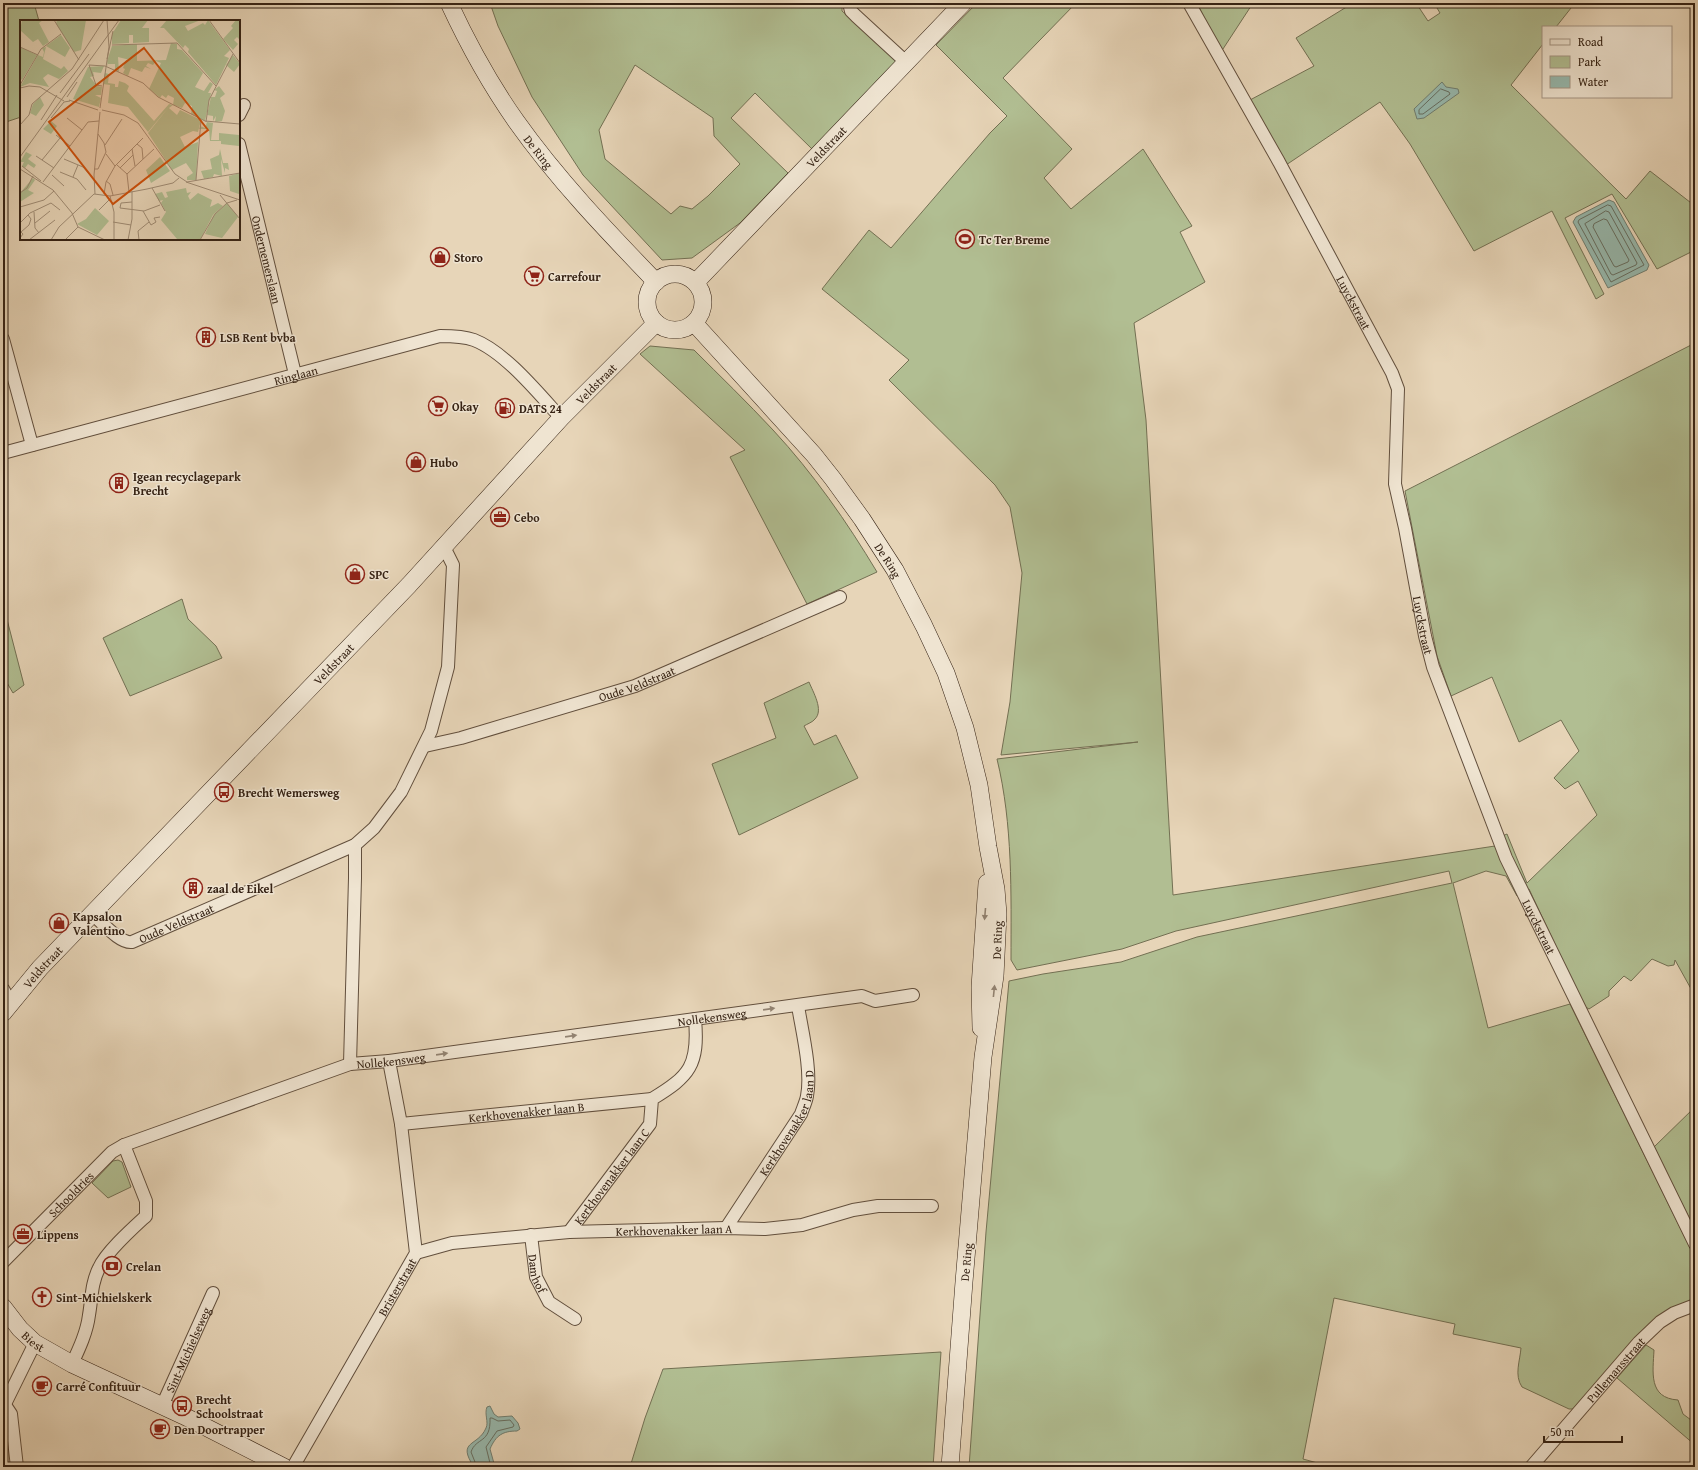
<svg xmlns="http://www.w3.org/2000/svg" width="1698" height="1470" font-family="'Gentium Book Plus',serif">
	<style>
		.green { fill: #b1be92; stroke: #737053; fill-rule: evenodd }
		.water { fill: #97b9ae; stroke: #707d70 }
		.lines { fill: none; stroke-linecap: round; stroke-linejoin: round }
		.shore { stroke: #666e61; stroke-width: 1 }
		.street-casing { stroke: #624f3d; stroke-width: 14 }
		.secondary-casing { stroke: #352214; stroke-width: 18 }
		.street { stroke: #efe4d1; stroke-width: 12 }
		.secondary { stroke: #efe4d1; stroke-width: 17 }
		.oneway { fill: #928372 }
		.labels { text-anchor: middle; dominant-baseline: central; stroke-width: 3; stroke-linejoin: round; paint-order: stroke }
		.street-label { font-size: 12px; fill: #352214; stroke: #efe4d1 }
		.poi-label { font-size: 12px; font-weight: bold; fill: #352214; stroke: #efe4d1; text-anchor: start }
		.inset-road { fill: none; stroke: #a08d76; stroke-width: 1 }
		.view { fill: #cd510d; fill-opacity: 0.15; stroke: #cd510d; stroke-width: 2 }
		.inset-edge { fill: none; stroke: #352214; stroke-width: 2 }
	</style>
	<rect width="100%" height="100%" fill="#e7d5b8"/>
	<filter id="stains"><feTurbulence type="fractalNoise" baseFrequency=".005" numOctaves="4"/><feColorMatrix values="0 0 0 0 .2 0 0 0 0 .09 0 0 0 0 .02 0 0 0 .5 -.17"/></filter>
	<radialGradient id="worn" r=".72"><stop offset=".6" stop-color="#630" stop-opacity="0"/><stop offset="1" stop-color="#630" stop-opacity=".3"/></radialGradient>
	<g class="green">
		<path d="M3,3H34L39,21H21V117L3,123Z"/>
		<path d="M490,3H842V11L898,61L812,149L755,93L731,118L788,173L740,223L692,258L662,260L583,175L532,97L498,26ZM635,65L713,118L714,136L740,164L708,196L692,209L680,206L671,214L605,159L599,130Z"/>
		<path d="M977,3H1076L1003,78L1072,149L1044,178L1071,209L1143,149L1192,226L1180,232L1205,282L1134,323L1146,420L1173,895L1495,846L1493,840L1507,834L1527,883L1597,815L1578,781L1565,789L1554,778L1579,751L1561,720L1519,742L1492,677L1451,696L1437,656L1405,491L1695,343V996L1675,960L1674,965L1668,966L1652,959L1631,981L1624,976L1609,991V996L1589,1009L1584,1006L1529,889L1517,896L1506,876L1486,871L1453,883L1488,1028L1570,1004L1695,1258V1301L1687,1304L1575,1409H1569L1522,1387C1514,1375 1520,1361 1521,1348L1453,1334L1455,1324L1334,1298L1303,1459L1332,1467H969L986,1232L1009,981L1043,974L1121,962L1197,937L1452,883L1449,871L1176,931L1122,949L1017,970L1011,960C1011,893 1013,825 997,759L1138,742L1001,755L1010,702L1022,573L1010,507L995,485L889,380L909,360L822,289L869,230L891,248L990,133L1007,116L936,45Z"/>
		<path d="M1197,3H1253L1221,52Z"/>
		<path d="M1353,3H1416L1428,21L1440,13L1434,3H1575L1556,27H1543V44L1511,85L1626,199L1650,171L1695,206V250L1657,269L1612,194L1565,218L1604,294L1596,299L1552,211L1474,251L1410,144L1380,102L1286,165L1250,100L1314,66L1296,38Z"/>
		<path d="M650,346L694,350C720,376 747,402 773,430C813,473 847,522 877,572L807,604L730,457L745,450L640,354Z"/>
		<path d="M182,599L188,619L216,646L222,658L130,696L103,638Z"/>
		<path d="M3,604L24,685L13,693L3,676Z"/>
		<path d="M809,682C813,692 824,710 815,719C813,722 807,724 804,726L814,745L836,735L858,778L739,835L712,764L776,738L764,703Z"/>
		<path d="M1695,1107V1230L1654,1147Z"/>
		<path d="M118,1160L122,1162L131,1187L108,1198L92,1183L113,1161Z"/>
		<path d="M1646,1345L1654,1350C1653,1372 1648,1398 1678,1400L1683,1414L1691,1420L1695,1419V1445L1617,1378Z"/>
		<path d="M941,1352L933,1467H630L645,1418L663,1369Z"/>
	</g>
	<g class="water">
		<path d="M1442,82L1446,87L1458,89L1459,93L1424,118L1417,119L1414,109Z"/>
		<path d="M1609,200L1614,202L1649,265L1647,270L1608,288L1573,222L1576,217Z"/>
		<path d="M490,1406L494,1414L498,1417L512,1416L518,1423L520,1429L517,1431C503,1431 496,1435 490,1449L495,1467H474C456,1440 478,1447 486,1428C489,1422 484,1414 487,1407Z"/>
	</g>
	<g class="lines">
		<g class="shore">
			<path d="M1441,89L1449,92L1450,94L1423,114H1419V110Z"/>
			<path d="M1608,205L1611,206L1644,265L1611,282L1578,222L1579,220Z"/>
			<path d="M1606,211L1609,212L1637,263L1636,265L1613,275L1611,274L1585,224Z"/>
			<path d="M1604,219L1607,220L1629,260L1628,262L1616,267L1614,266L1593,227L1594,224Z"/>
			<path d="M477,1467L471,1452C476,1437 491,1444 490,1418H492L498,1421L510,1420L514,1425L513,1427L497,1431L486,1447L491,1467"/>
		</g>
		<defs>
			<g id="street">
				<path d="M849,3L851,11L856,16L906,62"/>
				<path id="s1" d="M1189,3L1279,162L1392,373L1398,389L1395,484L1405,528L1425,636L1433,667L1506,858L1695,1244"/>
				<path d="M239,115L244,105"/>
				<path id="s2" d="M239,144L295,374"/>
				<path d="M3,339L32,445"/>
				<path id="s3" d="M3,453L440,336C451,336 463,336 474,340C505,352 538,393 561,418"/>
				<path id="s4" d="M425,746L461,738L635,686L840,597"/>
				<path id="s5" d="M92,914C102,922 120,944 132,942L355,845L374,828L401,792L431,731L448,667L453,565L444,547"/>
				<path d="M3,989L11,1003"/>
				<path d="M350,1064L355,878V845"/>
				<path id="s6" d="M401,1124L652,1099"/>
				<path id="s7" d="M726,1228L801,1114C803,1108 806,1102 807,1096C812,1071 802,1031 798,1006"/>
				<path id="s8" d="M569,1232L650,1124L652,1099C690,1076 699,1065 695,1019"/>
				<path id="s9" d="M531,1235L536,1277L549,1302L575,1319"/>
				<path id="s10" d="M416,1253L452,1243L569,1232L726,1228L765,1229L802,1225L853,1210L878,1206H932"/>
				<path id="s11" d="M3,1262L112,1152L124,1145L350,1064L389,1061L862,996L875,1001L913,995"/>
				<path d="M72,1364C79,1349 87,1332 89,1315C92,1298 91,1284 99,1268C106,1252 133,1228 146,1216V1201L124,1145"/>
				<path d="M5,1405L11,1414L17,1467"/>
				<path id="s12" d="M162,1406L213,1293"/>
				<path d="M3,1408L35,1343"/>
				<path id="s13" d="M293,1467L416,1253L401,1124L389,1061"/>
				<path id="s14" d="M1531,1467L1639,1342L1660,1322L1674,1313L1695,1305"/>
			</g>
			<g id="secondary">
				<path id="s15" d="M449,3C468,44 490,84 516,121C557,179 607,231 656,282"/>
				<circle cx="675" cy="302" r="28"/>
				<path id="s16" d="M696,282L963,3"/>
				<path id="s17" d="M695,324L814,455L833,479L862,519L895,570L924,626L946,673L965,728L979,785L988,847L996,889L998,914L995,976L983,1057L964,1282L950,1467"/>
				<path id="s18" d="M3,1013L40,968L409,585L561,418L656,323"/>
				<path d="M981,1028L980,987L987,883"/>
				<path id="s19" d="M3,1307L20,1329L35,1343L72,1364L184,1416L284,1467"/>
			</g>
		</defs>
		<use href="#street" class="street-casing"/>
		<use href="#secondary" class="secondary-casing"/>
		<use href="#street" class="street"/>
		<use href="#secondary" class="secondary"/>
	</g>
	<defs><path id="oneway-solid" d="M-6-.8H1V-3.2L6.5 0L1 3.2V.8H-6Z"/></defs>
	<g class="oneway">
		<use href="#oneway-solid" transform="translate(985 914) rotate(95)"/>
		<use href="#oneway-solid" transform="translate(994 991) rotate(-84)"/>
		<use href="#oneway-solid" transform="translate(769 1009) rotate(-8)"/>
		<use href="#oneway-solid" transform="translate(571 1036) rotate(-8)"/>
		<use href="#oneway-solid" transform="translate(442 1054) rotate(-8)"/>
	</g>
	<defs>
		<symbol id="stadium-ring" viewBox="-11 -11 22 22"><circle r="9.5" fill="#efe4d1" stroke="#8f2418" stroke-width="1.5"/><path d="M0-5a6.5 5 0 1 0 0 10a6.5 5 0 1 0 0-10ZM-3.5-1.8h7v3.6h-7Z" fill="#8f2418"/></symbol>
		<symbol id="shop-ring" viewBox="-11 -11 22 22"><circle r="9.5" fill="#efe4d1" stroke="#8f2418" stroke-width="1.5"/><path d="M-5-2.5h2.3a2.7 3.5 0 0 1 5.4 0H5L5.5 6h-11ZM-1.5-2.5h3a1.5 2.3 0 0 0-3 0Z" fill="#8f2418"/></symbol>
		<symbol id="supermarket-ring" viewBox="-11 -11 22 22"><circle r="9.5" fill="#efe4d1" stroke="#8f2418" stroke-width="1.5"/><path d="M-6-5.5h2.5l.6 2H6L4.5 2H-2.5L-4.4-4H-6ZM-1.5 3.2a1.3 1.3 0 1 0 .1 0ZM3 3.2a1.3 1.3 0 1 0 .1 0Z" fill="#8f2418"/></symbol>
		<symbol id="building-ring" viewBox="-11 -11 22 22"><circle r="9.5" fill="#efe4d1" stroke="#8f2418" stroke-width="1.5"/><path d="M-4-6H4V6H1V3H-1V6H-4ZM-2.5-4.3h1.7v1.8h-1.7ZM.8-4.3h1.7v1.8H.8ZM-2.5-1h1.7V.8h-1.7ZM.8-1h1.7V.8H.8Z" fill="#8f2418"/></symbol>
		<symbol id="fuel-ring" viewBox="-11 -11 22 22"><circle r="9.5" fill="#efe4d1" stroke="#8f2418" stroke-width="1.5"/><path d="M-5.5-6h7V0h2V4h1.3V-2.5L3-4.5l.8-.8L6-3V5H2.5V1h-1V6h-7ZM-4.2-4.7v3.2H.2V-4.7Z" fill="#8f2418"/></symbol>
		<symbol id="office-ring" viewBox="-11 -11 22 22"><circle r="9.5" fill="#efe4d1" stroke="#8f2418" stroke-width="1.5"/><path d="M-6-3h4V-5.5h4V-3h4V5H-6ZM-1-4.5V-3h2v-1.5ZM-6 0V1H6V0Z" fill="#8f2418"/></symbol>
		<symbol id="bus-ring" viewBox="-11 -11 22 22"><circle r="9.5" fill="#efe4d1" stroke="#8f2418" stroke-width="1.5"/><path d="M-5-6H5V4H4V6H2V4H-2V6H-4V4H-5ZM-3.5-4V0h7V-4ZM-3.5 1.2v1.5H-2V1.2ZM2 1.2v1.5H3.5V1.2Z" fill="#8f2418"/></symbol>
		<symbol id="bank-ring" viewBox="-11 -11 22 22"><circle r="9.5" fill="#efe4d1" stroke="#8f2418" stroke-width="1.5"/><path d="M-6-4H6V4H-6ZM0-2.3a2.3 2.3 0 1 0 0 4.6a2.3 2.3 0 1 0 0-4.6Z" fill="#8f2418"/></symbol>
		<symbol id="church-ring" viewBox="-11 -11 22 22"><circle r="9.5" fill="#efe4d1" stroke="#8f2418" stroke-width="1.5"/><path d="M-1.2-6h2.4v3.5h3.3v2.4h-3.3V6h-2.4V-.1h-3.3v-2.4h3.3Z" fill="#8f2418"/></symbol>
		<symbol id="cafe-ring" viewBox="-11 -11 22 22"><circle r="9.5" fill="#efe4d1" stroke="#8f2418" stroke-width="1.5"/><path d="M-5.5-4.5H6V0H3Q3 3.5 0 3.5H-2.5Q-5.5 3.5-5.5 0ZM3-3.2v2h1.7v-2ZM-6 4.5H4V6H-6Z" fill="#8f2418"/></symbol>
	</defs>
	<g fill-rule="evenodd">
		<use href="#stadium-ring" x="954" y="228" width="22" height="22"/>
		<use href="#shop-ring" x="429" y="246" width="22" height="22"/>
		<use href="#supermarket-ring" x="523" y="265" width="22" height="22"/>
		<use href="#building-ring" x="195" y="326" width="22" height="22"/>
		<use href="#supermarket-ring" x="427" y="395" width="22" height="22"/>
		<use href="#fuel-ring" x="494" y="397" width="22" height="22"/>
		<use href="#shop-ring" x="405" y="451" width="22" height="22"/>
		<use href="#building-ring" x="108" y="472" width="22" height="22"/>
		<use href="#office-ring" x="489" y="506" width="22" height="22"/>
		<use href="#shop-ring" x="344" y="563" width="22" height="22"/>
		<use href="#bus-ring" x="213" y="781" width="22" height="22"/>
		<use href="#building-ring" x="182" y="877" width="22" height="22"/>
		<use href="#shop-ring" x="48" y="912" width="22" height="22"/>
		<use href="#office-ring" x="12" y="1223" width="22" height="22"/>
		<use href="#bank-ring" x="101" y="1255" width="22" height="22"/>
		<use href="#church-ring" x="31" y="1286" width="22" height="22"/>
		<use href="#cafe-ring" x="31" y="1375" width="22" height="22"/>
		<use href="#bus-ring" x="171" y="1395" width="22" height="22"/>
		<use href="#cafe-ring" x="149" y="1418" width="22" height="22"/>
	</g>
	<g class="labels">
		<g class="street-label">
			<text stroke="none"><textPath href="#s16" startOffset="188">Veldstraat</textPath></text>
			<text stroke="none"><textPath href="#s15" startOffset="174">De Ring</textPath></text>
			<text stroke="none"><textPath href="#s2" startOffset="119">Ondernemerslaan</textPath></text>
			<text stroke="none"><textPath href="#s1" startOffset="342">Luyckstraat</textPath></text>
			<text stroke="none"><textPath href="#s3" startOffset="303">Ringlaan</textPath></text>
			<text stroke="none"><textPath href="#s18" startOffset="865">Veldstraat</textPath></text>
			<text stroke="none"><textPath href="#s17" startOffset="306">De Ring</textPath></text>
			<text stroke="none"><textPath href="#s1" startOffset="678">Luyckstraat</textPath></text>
			<text stroke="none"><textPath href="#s18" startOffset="481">Veldstraat</textPath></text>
			<text stroke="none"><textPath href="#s4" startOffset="221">Oude Veldstraat</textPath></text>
			<text stroke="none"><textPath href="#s5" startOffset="98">Oude Veldstraat</textPath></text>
			<text stroke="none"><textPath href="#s1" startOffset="1002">Luyckstraat</textPath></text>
			<text transform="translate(997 940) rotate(-88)">De Ring</text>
			<text stroke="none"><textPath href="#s18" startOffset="61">Veldstraat</textPath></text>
			<text stroke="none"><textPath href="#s11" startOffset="774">Nollekensweg</textPath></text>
			<text stroke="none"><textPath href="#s11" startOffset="450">Nollekensweg</textPath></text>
			<text stroke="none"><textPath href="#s6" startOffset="126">Kerkhovenakker laan B</textPath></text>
			<text stroke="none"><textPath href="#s7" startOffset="123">Kerkhovenakker laan D</textPath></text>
			<text stroke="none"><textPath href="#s8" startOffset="70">Kerkhovenakker laan C</textPath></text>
			<text stroke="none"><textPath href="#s11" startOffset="96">Schooldries</textPath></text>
			<text stroke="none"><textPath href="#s10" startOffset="260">Kerkhovenakker laan A</textPath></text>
			<text transform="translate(966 1262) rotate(-85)">De Ring</text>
			<text stroke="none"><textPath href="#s9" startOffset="39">Damhof</textPath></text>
			<text stroke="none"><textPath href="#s13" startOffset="208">Bristerstraat</textPath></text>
			<text stroke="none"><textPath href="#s19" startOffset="46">Biest</textPath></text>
			<text stroke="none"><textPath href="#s12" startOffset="62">Sint-Michielseweg</textPath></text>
			<text stroke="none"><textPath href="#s14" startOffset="129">Pullemansstraat</textPath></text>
		</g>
		<g class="poi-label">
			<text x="979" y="239">Tc Ter Breme</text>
			<text x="454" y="257">Storo</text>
			<text x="548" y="276">Carrefour</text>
			<text x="220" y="337">LSB Rent bvba</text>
			<text x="452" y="406">Okay</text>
			<text x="519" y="408">DATS 24</text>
			<text x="430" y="462">Hubo</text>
			<text x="133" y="476">Igean recyclagepark<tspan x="133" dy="14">Brecht</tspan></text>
			<text x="514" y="517">Cebo</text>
			<text x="369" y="574">SPC</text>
			<text x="238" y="792">Brecht Wemersweg</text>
			<text x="207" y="888">zaal de Eikel</text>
			<text x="73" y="916">Kapsalon<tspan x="73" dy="14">Valentino</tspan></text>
			<text x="37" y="1234">Lippens</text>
			<text x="126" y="1266">Crelan</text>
			<text x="56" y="1297">Sint-Michielskerk</text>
			<text x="56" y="1386">Carré Confituur</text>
			<text x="196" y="1399">Brecht<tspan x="196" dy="14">Schoolstraat</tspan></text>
			<text x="174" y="1429">Den Doortrapper</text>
		</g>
	</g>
	<g transform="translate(20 20)">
		<rect width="220" height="220" fill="#e7d5b8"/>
		<path d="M2,0H23L19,3L29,22L23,26L18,19L13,22L0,10ZM37,0H66L61,30L54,32L36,4ZM101,0H128L122,8H129V22L113,23V15H109V23L92,24V14ZM147,0H181L165,6L168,11L183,3L185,5L188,0L210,30L204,36L209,38L196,65L168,32L169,29L165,25L163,28L144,8H140ZM216,0H220V20L217,17L214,20L218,24L213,30L203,19L213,8L211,6ZM41,15L50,28L45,37L26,26ZM151,23L157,24V29L162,30L183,53L175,67L184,71L190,62L193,64L188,73H191L185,101L171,94L172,86L165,83L162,88L153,85L149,88L157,95L160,90L181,100L178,112L173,111L160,117L165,127L178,122L176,160H167V157L173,153L166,143L152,150L128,113L148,88L128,112L108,87L88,83L90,65L83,64L85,53L89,54L88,63L95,64V67H98L99,61L105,63L109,66L107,71L134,101L149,84L153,85L154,78L148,75L146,78L142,75L140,78L129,69L141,43L136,41L133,45L128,43L126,46L131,49L125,47L122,52L111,48L108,56L103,53L105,49L103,48L106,40H110L98,37L99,52L95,50V44H88V47L87,41L92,26L117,24V41L146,40ZM0,27L17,35L2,60L0,58ZM26,27L23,39L41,49L44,46L48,51L39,59L28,54L23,58L29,67L10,63L0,67L18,35L23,37L24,32L22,28ZM213,35L220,44L214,52L206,45ZM84,46L81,53L73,52L74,56L70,57L77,66L82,67L81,75H75L81,78L79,87L53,79L68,47ZM199,66L205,74L200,78L205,91L202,101L195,102L196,96L193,101V96L187,95L191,77H195L197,71L194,70ZM20,77L24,85L16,96L10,93L13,84ZM31,101L37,106L31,114L23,109ZM187,102L193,103L191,120H199V113L219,115L220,131L219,126L201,124V121H190L189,109H179L180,106L185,108ZM200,129L203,143H208L209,150L205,148V153L201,139L202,156L194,154L193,157L184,159L181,151L192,149L190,139L199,135ZM6,132L12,135L8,139L16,145L14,148L8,144L5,148L2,146L4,142H0ZM140,137L150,151L131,163L126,150ZM220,153V173L219,174L210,171L209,156ZM13,158L15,160L8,170L14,173L0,182V173ZM166,168L167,173L171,172L168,176L170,180L178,173L192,180L190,187L198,183L203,186L193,195L180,220H155L157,219L141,200L146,192L141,183L143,180L139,181L135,174L142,172L145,178L148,177L146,172ZM207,183L218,197L202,218L185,214L193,196ZM75,188L89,201L77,215L57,204L66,199Z" fill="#b1be92"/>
		<path class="inset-road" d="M34,0L59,40M189,0L220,43M92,25L157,23L196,66M0,27L18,35M87,39L93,11M0,65L21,29L41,14M82,66L76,65L69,45L85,46L123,63L138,77L185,101L220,104M0,68L9,66L20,67L44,81M40,73L69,34M47,77L57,62M49,80L78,90M80,88L89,27L87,0M82,90L104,95L118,103L155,154L167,162M31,98L44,82L50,81M47,98L62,110M21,100L37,75M186,102L189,80L213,34M0,105L9,95L12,84L52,49L84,0M36,115L50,126M117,124L122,128L123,139M85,125L102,99M112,129L115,146M86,134L95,146M16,136L34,148M0,137L99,0M44,139L63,147L73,158M22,140L40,118M97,145L107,154L109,172M2,146L21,161M100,148L113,135M0,149L33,170L52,193L58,207L85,220M74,149H78L86,132L84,123L78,114M40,152L57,159L66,170M107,154L134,129M32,155L44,166M53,157L58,145M176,160L181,100M86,161L90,164L93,175M23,162L68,102L79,101M166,162L220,180M167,162L220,153M132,168L145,191M0,173L7,168L13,156M75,174L74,155L80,92M84,174L86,162L95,146L123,118M200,175L220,199M90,176L94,192V220M112,182L101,183L100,188L124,191L140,185M0,187L24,180L34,171M79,190L90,179M123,191L131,205L136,202L134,198L140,197M14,192L15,208L19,213M1,202L10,193L31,183L40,190M93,202L111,205M15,203L30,191M0,218L3,214L1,212L9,205L11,199L8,195M9,220L35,200M31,220L39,207L74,174L90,176L127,169L153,163L159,158M45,220L58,207M108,220L112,199V171M119,220L118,211L129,202M180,220L195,194L207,183L217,180"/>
		<path class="view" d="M124,28L188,110L93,184L29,102Z"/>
		<rect width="220" height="220" class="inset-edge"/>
	</g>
	<rect width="1698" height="1470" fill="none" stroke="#e7d5b8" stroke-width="16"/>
	<rect x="4" y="4" width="1690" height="1462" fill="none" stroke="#352214" stroke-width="2"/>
	<rect x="8" y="8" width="1682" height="1454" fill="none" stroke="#352214"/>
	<rect x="1542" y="26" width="130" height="72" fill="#efe4d1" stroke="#a59685"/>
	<rect x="1550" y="39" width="20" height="6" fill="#efe4d1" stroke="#a59685"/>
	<text x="1578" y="46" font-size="12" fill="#352214">Road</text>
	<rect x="1550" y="56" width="20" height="12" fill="#b1be92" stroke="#a59685"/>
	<text x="1578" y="66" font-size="12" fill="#352214">Park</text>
	<rect x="1550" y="76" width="20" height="12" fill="#97b9ae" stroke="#a59685"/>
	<text x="1578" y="86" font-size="12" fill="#352214">Water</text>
	<path d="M1544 1436v6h78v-6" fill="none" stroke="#352214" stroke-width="2"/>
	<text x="1550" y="1436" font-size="12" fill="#352214" stroke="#efe4d1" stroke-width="3" paint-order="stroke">50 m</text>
	<rect width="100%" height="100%" filter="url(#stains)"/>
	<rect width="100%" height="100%" fill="url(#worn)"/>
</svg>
